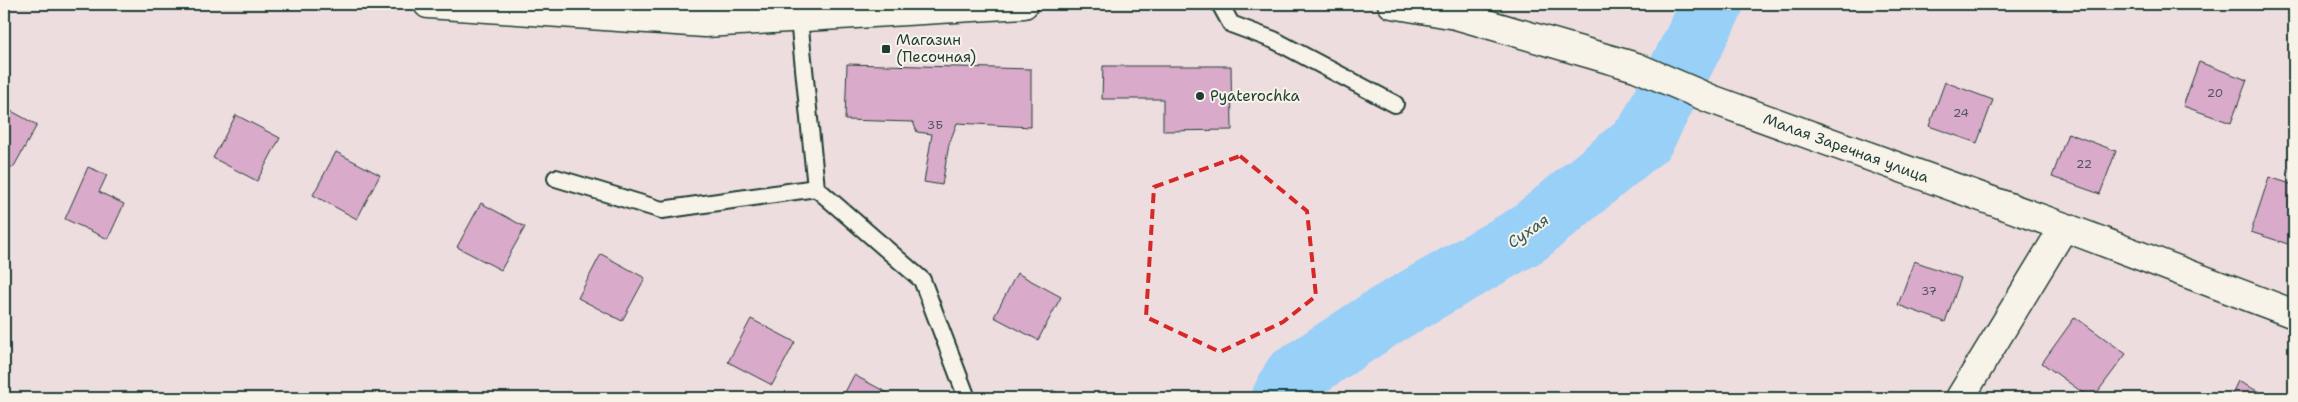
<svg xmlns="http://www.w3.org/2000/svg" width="2298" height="402" font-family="'Shantell Sans',sans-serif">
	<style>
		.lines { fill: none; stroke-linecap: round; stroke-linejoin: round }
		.river { stroke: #98d0f7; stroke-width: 61 }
		.building { fill: #daaacb; stroke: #1f3d34 }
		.lane-casing { stroke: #1f3d34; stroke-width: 20 }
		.street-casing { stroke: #1f3d34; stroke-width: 31 }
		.secondary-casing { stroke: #1f3d34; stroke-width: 31 }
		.lane { stroke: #f7f3e8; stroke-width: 16 }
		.street { stroke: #f7f3e8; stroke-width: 28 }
		.secondary { stroke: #f7f3e8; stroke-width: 28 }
		.marked { fill: none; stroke: #d62828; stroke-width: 4; stroke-dasharray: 10 6; stroke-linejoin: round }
		.poi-dot { fill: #1f3d34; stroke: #f7f3e8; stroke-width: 2 }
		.labels { text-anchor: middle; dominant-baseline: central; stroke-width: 4; stroke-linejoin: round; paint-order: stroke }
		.number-label { font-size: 12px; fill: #4e585a }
		.poi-label { font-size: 15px; fill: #1f3d34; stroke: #f7f3e8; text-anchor: start }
		.street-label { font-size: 15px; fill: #1f3d34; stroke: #f7f3e8 }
		.water-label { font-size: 16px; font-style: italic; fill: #375a5b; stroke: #f7f3e8 }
	</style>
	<rect width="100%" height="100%" fill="#eedddf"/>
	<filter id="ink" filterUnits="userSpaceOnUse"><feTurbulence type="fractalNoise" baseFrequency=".02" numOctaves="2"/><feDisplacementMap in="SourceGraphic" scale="10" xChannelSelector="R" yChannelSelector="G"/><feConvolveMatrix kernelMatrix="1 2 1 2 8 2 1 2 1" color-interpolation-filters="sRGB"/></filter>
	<g filter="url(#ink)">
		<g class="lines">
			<path class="river" d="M1282,398L1293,377L1385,316L1528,234L1645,137L1713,4"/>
		</g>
		<g class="building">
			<path d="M2199,62L2247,80L2231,123L2183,106Z"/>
			<path d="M847,64L1031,69V127L957,123L949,144L942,185L924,182L932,134L917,132L913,122L845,120Z"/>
			<path d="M1103,66H1231L1232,130L1163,131V99H1102Z"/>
			<path d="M1945,82L1993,100L1977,143L1929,126Z"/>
			<path d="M4,107L37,125L13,168L4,163Z"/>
			<path d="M236,115L280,138L257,181L213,158Z"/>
			<path d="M2068,133L2116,151L2100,194L2052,177Z"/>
			<path d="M336,152L380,175L357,219L313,195Z"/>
			<path d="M88,167L107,175L99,192L124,204L108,239L65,219Z"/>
			<path d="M2269,177L2294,185V246L2251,232Z"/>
			<path d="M481,203L525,227L501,270L457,247Z"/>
			<path d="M601,254L645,278L622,321L578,298Z"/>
			<path d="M1914,261L1961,278L1945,322L1898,305Z"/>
			<path d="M1017,273L1061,297L1038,340L994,317Z"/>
			<path d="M2075,317L2126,354L2093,398H2090L2042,363Z"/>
			<path d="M751,319L795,342L772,385L728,362Z"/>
			<path d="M854,375L897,398H842Z"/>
			<path d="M2238,381L2271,398H2230Z"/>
			<path d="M1052,390L1067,398H1047Z"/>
		</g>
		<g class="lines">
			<defs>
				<g id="lane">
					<path d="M1220,4L1231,24L1274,40L1395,104"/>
					<path d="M799,19L816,188L922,280L967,398"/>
					<path d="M556,178L662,210L816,188"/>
				</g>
				<path id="street" d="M1960,398L2064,227"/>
				<g id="secondary">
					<path d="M428,4L705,23L1024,4"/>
					<path d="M1392,4L1456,15L1636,67L1711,99L2064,227L2294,314"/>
				</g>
			</defs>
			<use href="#lane" class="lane-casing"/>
			<use href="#street" class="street-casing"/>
			<use href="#secondary" class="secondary-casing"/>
			<use href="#lane" class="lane"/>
			<use href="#street" class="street"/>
			<use href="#secondary" class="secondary"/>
		</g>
	</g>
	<path class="marked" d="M1240,156L1307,211L1316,296L1283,322L1220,352L1146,317L1154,187Z"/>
	<g class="poi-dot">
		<rect x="881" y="44" width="10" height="10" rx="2.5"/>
		<circle cx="1200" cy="96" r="5"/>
	</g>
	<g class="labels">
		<g class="number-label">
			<text x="2215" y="93">20</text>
			<text x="1961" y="113">24</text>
			<text x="935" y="125">3Б</text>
			<text x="2084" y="164">22</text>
			<text x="1929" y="291">37</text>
		</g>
		<g class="poi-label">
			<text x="896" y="40">Магазин<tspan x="896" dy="17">(Песочная)</tspan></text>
			<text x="1210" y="96">Pyaterochka</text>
		</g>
		<g class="street-label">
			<text transform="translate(1846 148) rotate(20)">Малая Заречная улица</text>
		</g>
		<g class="water-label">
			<text transform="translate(1528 231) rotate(-35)">Сухая</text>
		</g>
	</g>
	<rect width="2298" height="402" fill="none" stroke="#f7f3e8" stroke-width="20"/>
	<rect x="10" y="10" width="2278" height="382" fill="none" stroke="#1f3d34" stroke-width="2" filter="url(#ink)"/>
</svg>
